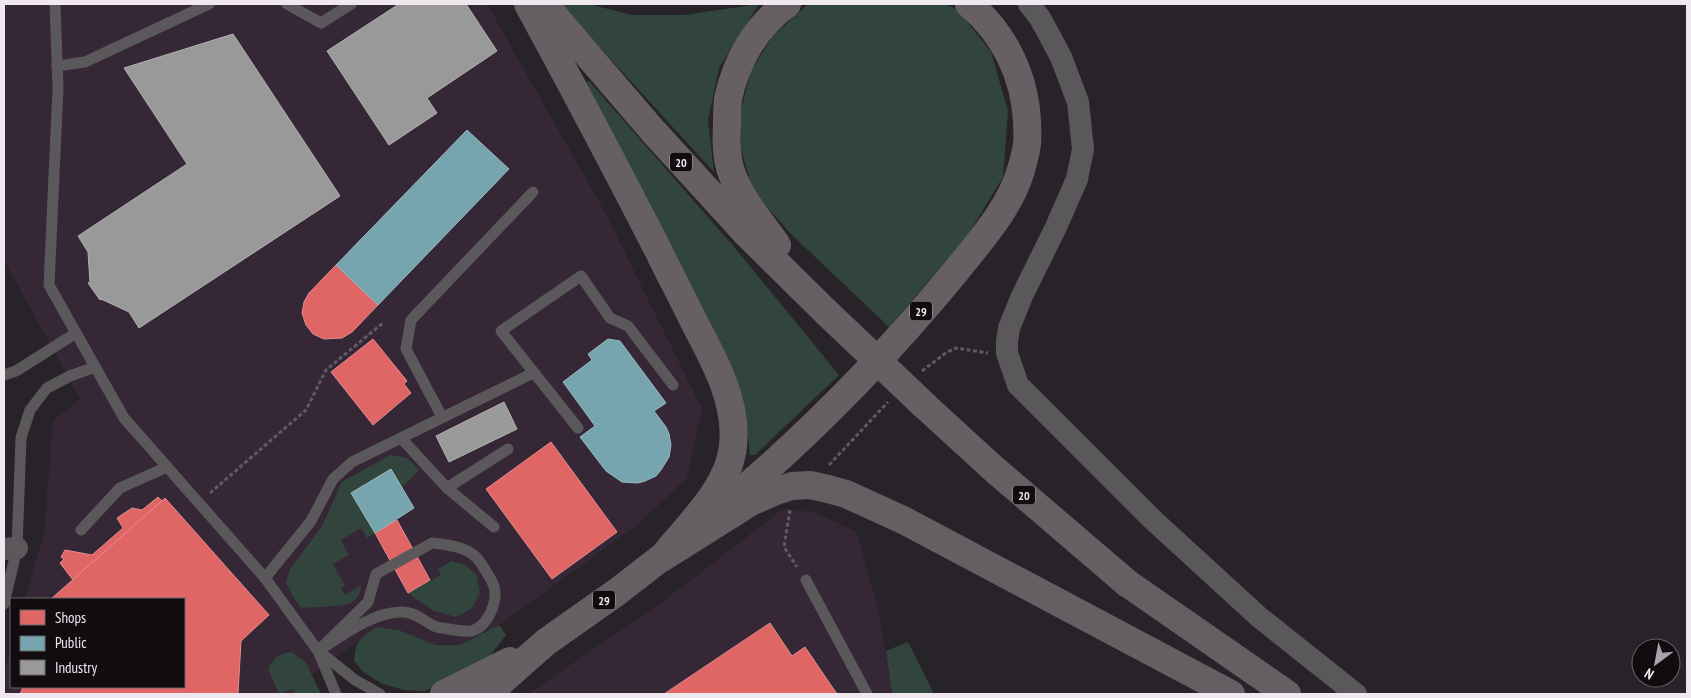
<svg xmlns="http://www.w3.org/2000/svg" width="1691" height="698" font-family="'PT Sans Narrow',sans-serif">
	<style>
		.built { fill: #352735 }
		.green { fill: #32453c }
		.shops { fill: #e06666; stroke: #e48d8f }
		.public { fill: #76a5af; stroke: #9ab9c2 }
		.industry { fill: #999; stroke: #b3b1b3 }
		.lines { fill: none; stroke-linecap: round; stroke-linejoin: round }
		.path { stroke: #5e5b5e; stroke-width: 3; stroke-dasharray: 4 2.5; stroke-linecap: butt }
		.service { stroke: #5b585b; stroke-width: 11 }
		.minor { stroke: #5b585b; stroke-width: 22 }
		.primary { stroke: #666065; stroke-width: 28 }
		.trunk { stroke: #655f64; stroke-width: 28 }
		.primary-bridge { stroke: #666065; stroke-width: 28 }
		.labels { text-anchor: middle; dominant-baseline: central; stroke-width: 5; stroke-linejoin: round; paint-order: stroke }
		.shield { fill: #110c10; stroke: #aca6ac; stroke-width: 1 }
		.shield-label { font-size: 12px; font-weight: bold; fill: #efe8ef }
	</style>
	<rect width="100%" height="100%" fill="#282328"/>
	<g class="built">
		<path d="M4,4H487L606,214L702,409L687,478L641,522L499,625L460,645L434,644L399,630L377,627L312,675L321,694H4V674L11,648V687H184V599H25L44,533L53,421L80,399L4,260Z"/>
		<path d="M783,509L813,512L856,531L879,612L892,694H528L665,600Z"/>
	</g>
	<g class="green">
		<path d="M560,4H588L633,15H684L759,4L719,68L708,120L714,172Z"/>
		<path d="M811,4H945L958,10L991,52L1008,111L1003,177L966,238L889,327L791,234L753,191L741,149V110L751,71L772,37L807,5Z"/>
		<path d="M589,81L735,248L839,375L755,455H750C748,427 742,401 734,373L585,83Z"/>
		<path d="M390,455L407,458L419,470L402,488L391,469L351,493L375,533L367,538L361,528L341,540L349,555L333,564L345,585L341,588L345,595L362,585C360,592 358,599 352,602C346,607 311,607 301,608L292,595L286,582L290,569L322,526L342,482Z"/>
		<path d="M452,561L465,565L477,575L480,593L471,609L456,617L434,611L408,593L441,575L438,569Z"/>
		<path d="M499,625L506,635L487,660L452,681L424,691L404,690L383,684L363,672L354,661C356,640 360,638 377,627L399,630L436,645H460Z"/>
		<path d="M908,642L934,694H892L886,651Z"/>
		<path d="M292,652L306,663L321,694H295L292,689L279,694L268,669C275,656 279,654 292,652Z"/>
	</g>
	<g class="shops">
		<path d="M336,265L378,305L352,332L342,338L324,339L313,334L306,325L302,313L304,302L309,293Z"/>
		<path d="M373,339L407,381L404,384L411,393L373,425L331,372Z"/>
		<path d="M551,442L617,532L552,579L486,489Z"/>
		<path d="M158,497L162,501L73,580L60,563L64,559L61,557L65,550L92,555L123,528L117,518L132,508L142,510Z"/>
		<path d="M165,498L269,615L241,641L238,694H20L23,687H184V599H51Z"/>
		<path d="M397,520L430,580L408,593L375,533Z"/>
		<path d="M770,623L792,656L805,647L837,694H664Z"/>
	</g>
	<g class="public">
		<path d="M467,130L509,169L378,305L336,265Z"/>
		<path d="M608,339L620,341L666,403L654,411L666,427L669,434L671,445L669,457L661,470L656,476L645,481L638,483L622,482L606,471L580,437L595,426L563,382L592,360L588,354Z"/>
		<path d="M391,469L414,508L375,533L351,493Z"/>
	</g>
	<g class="industry">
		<path d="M399,4H466L497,51L427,98L437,113L389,145L327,51Z"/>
		<path d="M233,34L340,196L139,328L129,312L101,299L100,300L88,283L90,282L88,252L78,236L187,164L124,68Z"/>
		<path d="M504,402L517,429L449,462L436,436Z"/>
	</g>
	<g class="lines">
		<g class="path">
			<path d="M922,371L947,352L956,348L988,353"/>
			<path d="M829,465L888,402"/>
			<path d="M210,493L306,410L326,370L384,322"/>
			<path d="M790,510L784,547L797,567"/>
		</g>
		<g class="service">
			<path d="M55,4L58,88L49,285L124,418L265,578L318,651L336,694"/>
			<path d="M287,4L321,23L351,4"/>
			<path d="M57,66L85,62L209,4"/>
			<path d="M4,375L16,371L76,333"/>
			<path d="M442,417L406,349L411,320L533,192"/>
			<path d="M578,428L501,331L581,276L610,318L628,326L673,385"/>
			<path d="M401,438L447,488L494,527"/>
			<path d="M447,488L508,449"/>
			<path d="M81,530L120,488L167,467"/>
			<path d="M432,543C448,545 471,547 480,562C493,581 501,591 490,614C479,634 469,633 449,629C444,628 438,628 434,626C422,620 414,611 400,612C371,613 342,636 318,651L368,602L376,574Z"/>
			<path d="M265,578L311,521L333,479L352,462L533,373"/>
			<path d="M806,580L867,694"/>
			<path d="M4,604L17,548L21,438L30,410L47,388L70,376L95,367"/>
			<path d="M320,652L355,680L380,694"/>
		</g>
		<g class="minor">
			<path d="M1029,4L1040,18L1061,57L1078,102L1083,149L1077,179L1056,227L1022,296L1009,328L1007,342V353L1018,385L1152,519L1259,617L1356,694"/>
			<path d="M4,549L17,548"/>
		</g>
		<g class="primary">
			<path d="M528,4C572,85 615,166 657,248C669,273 682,297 694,322C714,360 738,402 733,446C729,487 691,522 666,553"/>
			<path d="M544,4L653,131L747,234L826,312"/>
			<path d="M777,245C761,222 741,200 732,174C726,159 726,141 727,125C727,117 727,107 728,99C736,61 756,26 787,4"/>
			<path d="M925,406L995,470L1127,583"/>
			<path d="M711,517C800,444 883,360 956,271C980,241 1010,208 1021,170C1023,162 1026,153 1027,144C1028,137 1027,129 1027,122C1025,76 1004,33 969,4"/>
			<path d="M444,694L510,661"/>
			<path d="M487,694L546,642L617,592L680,543"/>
		</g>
		<g class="trunk">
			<path d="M662,558L751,502L776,491L792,486L810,485L828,489L846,494L903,520L1231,694"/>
			<path d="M1127,583L1287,694"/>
		</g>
		<path class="primary-bridge" d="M826,312L925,406"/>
	</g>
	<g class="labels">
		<g class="shield">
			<rect x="670" y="152.5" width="22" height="19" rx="4"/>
			<rect x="910" y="301.5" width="22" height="19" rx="4"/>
			<rect x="1013" y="485.5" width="22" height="19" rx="4"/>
			<rect x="593" y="590.5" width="22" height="19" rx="4"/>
		</g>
		<g class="shield-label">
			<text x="681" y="162">20</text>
			<text x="921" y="311">29</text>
			<text x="1024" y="495">20</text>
			<text x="604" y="600">29</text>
		</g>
	</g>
	<rect width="1691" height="698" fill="none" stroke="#efe8ef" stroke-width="10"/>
	<rect x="10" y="598" width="175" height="90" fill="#110c10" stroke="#6a6469"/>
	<rect x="20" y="610" width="25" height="15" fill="#e06666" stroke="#6a6469"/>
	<text x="55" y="623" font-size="15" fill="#efe8ef">Shops</text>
	<rect x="20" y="636" width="25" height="15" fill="#76a5af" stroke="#6a6469"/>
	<text x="55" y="648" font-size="15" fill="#efe8ef">Public</text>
	<rect x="20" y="660" width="25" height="15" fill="#999999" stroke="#6a6469"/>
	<text x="55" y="673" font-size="15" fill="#efe8ef">Industry</text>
	<g transform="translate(1656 663) rotate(212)"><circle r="24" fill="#110c10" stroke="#6a6469"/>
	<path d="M0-4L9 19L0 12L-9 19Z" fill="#a9a3a9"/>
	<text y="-8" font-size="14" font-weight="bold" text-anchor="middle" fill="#efe8ef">N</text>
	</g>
</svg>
